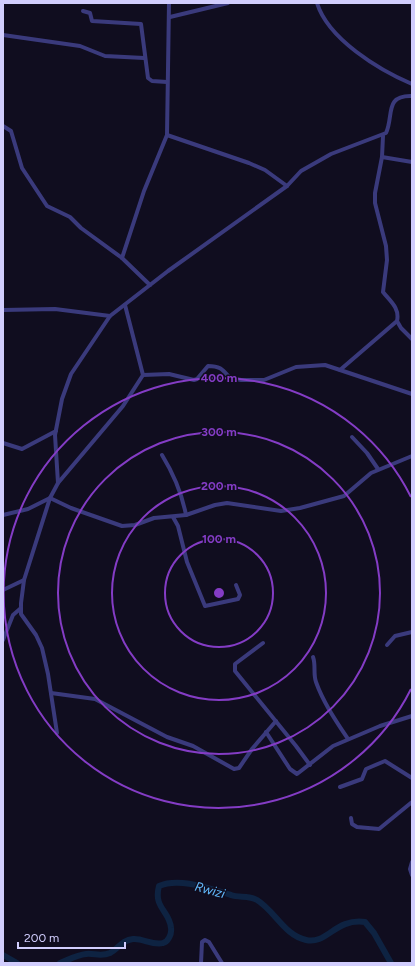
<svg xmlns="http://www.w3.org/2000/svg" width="415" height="966" font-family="Figtree,sans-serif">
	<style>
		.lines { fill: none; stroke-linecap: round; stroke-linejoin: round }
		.river { stroke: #0e2342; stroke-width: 6 }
		.minor { stroke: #3a3a7c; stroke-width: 4 }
		.ring { fill: none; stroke: #843cc5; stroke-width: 2 }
		.labels { text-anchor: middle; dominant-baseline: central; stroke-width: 3; stroke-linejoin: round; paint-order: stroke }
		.water-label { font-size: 13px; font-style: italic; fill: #60b6f8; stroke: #100d1f }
		.centre { fill: #843cc5; stroke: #100d1f; stroke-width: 2 }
		.ring-label { font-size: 12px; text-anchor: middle; font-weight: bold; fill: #843cc5; stroke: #100d1f; stroke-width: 3; stroke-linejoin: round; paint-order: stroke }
	</style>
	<rect width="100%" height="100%" fill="#100d1f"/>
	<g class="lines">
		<g class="river">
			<path d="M3,955L17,963"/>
			<path d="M60,963C68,960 77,955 86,954C94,953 101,957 110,953C118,949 122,940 133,939C143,938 153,946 163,943C168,942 172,934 171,928C170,911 153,908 159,886C180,877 210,889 231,895C239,898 249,895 257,900C275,911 284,935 306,940C327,945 335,918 365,922L374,933L391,963"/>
		</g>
		<g class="minor">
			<path d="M169,3L167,135L249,163L265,170L287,186"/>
			<path d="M317,3C328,39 379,70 412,84"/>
			<path d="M83,11L90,13L92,21L141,24L148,78L152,81L167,82"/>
			<path d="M170,17L228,3"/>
			<path d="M3,35L80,46L105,56L144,58"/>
			<path d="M3,126L11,131L22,168L47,206L70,217L81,228L122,258L150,285"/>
			<path d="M383,136L382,157L375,193V203L386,246L387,260L383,292C390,301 400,308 397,321L401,328L412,339"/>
			<path d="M382,157L412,162"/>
			<path d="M122,258L144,191L167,135"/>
			<path d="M3,310L55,309L110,316"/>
			<path d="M340,370L397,321"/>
			<path d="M143,375L169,374L194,380L197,379L208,366C220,366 222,369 230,378L241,380H264L296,367L325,365L412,394"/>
			<path d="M352,437L367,453L378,469"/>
			<path d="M3,443L22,449L56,431"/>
			<path d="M162,455C173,473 182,494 186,515"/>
			<path d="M58,483L123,406L143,375L125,305"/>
			<path d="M3,515L28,509L50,498L71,508L122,526L135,525L154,518L186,515L215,505L227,503L281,511L300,508L344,496L371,473L412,456"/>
			<path d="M173,517L178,526L187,562L205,606L238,599L240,595L236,585"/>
			<path d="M24,580L21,603V614L36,635L42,648L48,674L57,733"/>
			<path d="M3,590L24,580L50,498L58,483L55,435L62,399L71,374L110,316L168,271L287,186L301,171L331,154L386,133C394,116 384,95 412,96"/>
			<path d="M3,640L13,615L21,608"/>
			<path d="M263,643L235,664V671L296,746L310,765"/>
			<path d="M387,645L395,636L412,632"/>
			<path d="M313,657C316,665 313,674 316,682C323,702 336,721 348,739"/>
			<path d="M51,693L95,699L167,737L193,746L234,769L239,768L252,749L276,721"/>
			<path d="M266,732L290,769L297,774L333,746L380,726L412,716"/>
			<path d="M340,787L362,779L366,769L385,761L412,778"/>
			<path d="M351,818L352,824L357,827L379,829L412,802"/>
			<path d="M412,862L410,869L412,875"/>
			<path d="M201,963L202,942L205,940L209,942L222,963"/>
		</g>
	</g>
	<g class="ring">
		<circle cx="219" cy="593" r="54"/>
		<circle cx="219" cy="593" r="107"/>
		<circle cx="219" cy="593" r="161"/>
		<path d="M411 689A215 215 0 1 1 411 497"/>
	</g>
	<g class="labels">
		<g class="water-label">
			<text transform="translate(210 890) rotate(15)">Rwizi</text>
		</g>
	</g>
	<circle cx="219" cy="593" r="6" class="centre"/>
	<g class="ring-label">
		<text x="219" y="382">400 m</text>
		<text x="219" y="436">300 m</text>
		<text x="219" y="490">200 m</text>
		<text x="219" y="543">100 m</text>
	</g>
	<rect width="415" height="966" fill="none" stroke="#d1cdfd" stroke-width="8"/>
	<path d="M18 942v6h107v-6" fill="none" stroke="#d1cdfd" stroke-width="2"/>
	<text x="24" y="942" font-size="12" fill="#d1cdfd" stroke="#100d1f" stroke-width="3" paint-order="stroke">200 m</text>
</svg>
